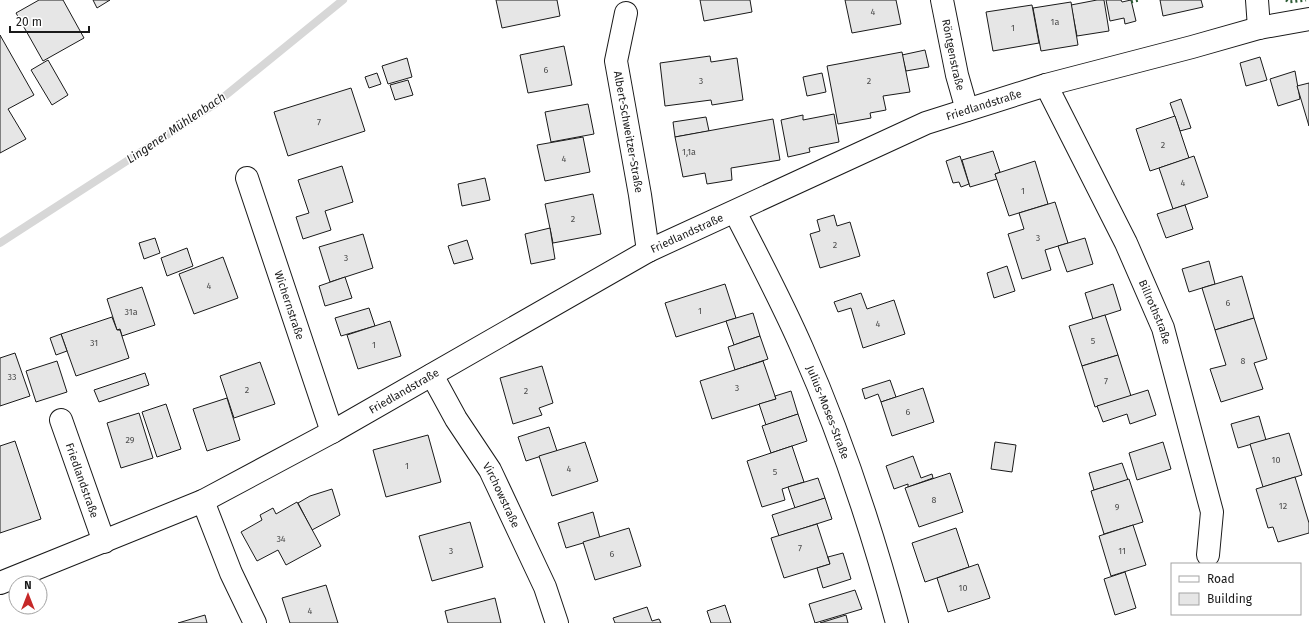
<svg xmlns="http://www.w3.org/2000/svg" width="1309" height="623" font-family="'Fira Sans',sans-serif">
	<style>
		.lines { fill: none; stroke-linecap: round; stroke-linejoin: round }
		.stream { stroke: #d7d7d7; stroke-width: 8 }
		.building { fill: #e6e6e6; stroke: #1a1a1a }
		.minor-casing { stroke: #1a1a1a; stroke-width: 24 }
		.minor { stroke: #fff; stroke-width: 22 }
		.hedge { stroke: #2b5a34; stroke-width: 3; stroke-dasharray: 2 3; stroke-linecap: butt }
		.labels { text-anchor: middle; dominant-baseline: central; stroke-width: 3; stroke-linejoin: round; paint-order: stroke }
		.number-label { font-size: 9px; fill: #4d4d4d }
		.street-label { font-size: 11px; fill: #1a1a1a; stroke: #fff }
		.water-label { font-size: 12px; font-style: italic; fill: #1a1a1a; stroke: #fff }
	</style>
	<rect width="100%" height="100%" fill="#fff"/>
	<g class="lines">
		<path class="stream" d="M0,243L215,104L343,0"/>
	</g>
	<g class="building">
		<path d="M39,0H63L84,38L43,61L16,13Z"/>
		<path d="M93,0H110L97,8Z"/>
		<path d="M496,0H557L560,16L502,28Z"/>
		<path d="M700,0H750L752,12L704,21Z"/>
		<path d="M845,0H896L901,24L852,33Z"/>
		<path d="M1097,0H1104L1109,31L1077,36L1071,5Z"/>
		<path d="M1106,0H1121L1122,2L1131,0L1136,21L1125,24L1124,18L1110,21Z"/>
		<path d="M1160,0H1201L1203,7L1163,16Z"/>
		<path d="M1071,2L1078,45L1041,51L1033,8Z"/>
		<path d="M1032,5L1039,43L993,51L986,12Z"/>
		<path d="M0,35L34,95L8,109L26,139L0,153Z"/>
		<path d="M564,46L572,85L528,93L520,55Z"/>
		<path d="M925,50L929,67L906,71L902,55Z"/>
		<path d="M902,52L910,92L883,96L886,110L870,113L871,118L838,124L827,66Z"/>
		<path d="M710,56L711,62L737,58L743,100L712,105L711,100L665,106L660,63Z"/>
		<path d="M1260,57L1267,80L1246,86L1240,63Z"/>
		<path d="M407,58L412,77L388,84L382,66Z"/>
		<path d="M48,60L68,95L52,105L31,70Z"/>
		<path d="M1295,71L1300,99L1278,106L1270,79Z"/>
		<path d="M377,73L381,84L369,88L365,77Z"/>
		<path d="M822,73L826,92L807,96L803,77Z"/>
		<path d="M408,80L413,95L395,100L390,85Z"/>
		<path d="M1309,83V126L1297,86Z"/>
		<path d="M351,88L365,131L288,156L274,112Z"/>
		<path d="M1181,99L1191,128L1180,131L1170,103Z"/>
		<path d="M588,104L594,134L551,142L545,112Z"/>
		<path d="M834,114L839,142L809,148L810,152L788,157L781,120L803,115V120Z"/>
		<path d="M1175,116L1189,158L1150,171L1136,129Z"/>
		<path d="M706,117L709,131L675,137L673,122Z"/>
		<path d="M773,119L780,160L731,168L732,180L707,184L705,173L683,177L675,137Z"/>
		<path d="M583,137L590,172L545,181L537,145Z"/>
		<path d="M993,151L1000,172L995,174L997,179L970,187L962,160Z"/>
		<path d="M960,156L969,184L961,187L959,182L953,183L946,161Z"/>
		<path d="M1194,156L1208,197L1173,209L1159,168Z"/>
		<path d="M1035,161L1048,204L1009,216L995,174Z"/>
		<path d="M342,166L353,202L325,211L331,230L303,239L296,217L309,213L298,180Z"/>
		<path d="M485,178L490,200L462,206L458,184Z"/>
		<path d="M593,194L601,234L553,243L545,204Z"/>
		<path d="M1055,202L1068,243L1045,250L1051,270L1022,279L1008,234L1024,229L1019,213Z"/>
		<path d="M1185,205L1193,229L1166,238L1157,214Z"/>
		<path d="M834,215L837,226L850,222L860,256L820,268L810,234L820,231L817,220Z"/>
		<path d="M550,228L555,259L531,264L525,234Z"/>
		<path d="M363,234L373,268L330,282L319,247Z"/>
		<path d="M155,238L160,253L144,259L139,243Z"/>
		<path d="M1085,238L1093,264L1067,272L1058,246Z"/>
		<path d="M467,240L473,259L454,264L448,246Z"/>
		<path d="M187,248L193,266L167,276L161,258Z"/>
		<path d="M223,257L238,298L194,314L179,274Z"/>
		<path d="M1209,261L1215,284L1189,292L1182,269Z"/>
		<path d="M1007,266L1015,291L994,298L987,273Z"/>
		<path d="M1242,276L1254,318L1215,330L1202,288Z"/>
		<path d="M345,277L352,298L325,306L319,286Z"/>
		<path d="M725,284L736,318L676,337L665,303Z"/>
		<path d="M1113,284L1121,310L1093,319L1085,293Z"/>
		<path d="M142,287L155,325L122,336L120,329L117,330L107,299Z"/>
		<path d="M861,293L867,309L894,300L905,334L863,348L851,308L838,312L834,302Z"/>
		<path d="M369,308L375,326L341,336L335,318Z"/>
		<path d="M753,313L760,336L734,345L726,321Z"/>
		<path d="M1105,315L1118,355L1082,366L1069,326Z"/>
		<path d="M112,317L117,330H120L129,358L76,376L61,334Z"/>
		<path d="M1254,318L1267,359L1254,363L1263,389L1221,402L1210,369L1226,365L1215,330Z"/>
		<path d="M390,321L401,356L358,369L347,335Z"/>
		<path d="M61,334L67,351L56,355L50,338Z"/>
		<path d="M760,336L768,359L735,370L728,347Z"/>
		<path d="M15,353L30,396L0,406V358Z"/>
		<path d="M1118,355L1131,396L1095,407L1082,366Z"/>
		<path d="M57,361L67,392L36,402L26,371Z"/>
		<path d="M763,361L776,399L712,419L700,381Z"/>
		<path d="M260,362L275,404L234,418L220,376Z"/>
		<path d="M542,366L553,403L539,408L542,415L513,424L500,378Z"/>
		<path d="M145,373L149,385L99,402L94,390Z"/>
		<path d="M890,380L896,397L881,402L878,394L865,399L862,389Z"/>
		<path d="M923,388L934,422L892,436L881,402Z"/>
		<path d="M1148,390L1156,415L1130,424L1127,414L1103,422L1097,406Z"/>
		<path d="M791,391L798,414L766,425L759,404L776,399L775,396Z"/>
		<path d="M227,398L240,440L207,451L193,409Z"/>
		<path d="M166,404L181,449L157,457L142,412Z"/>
		<path d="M139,413L153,458L121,468L107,423Z"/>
		<path d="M798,414L807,441L771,453L762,426Z"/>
		<path d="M1259,416L1266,440L1238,448L1231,424Z"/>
		<path d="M549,427L557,451L526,461L518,437Z"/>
		<path d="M1289,433L1302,475L1263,487L1250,444Z"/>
		<path d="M428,435L441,482L386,497L373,450Z"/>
		<path d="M15,441L41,519L0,533V446Z"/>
		<path d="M585,442L598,481L552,496L539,456Z"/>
		<path d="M995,442L1016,445L1012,472L991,469Z"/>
		<path d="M1163,442L1171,469L1137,480L1129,453Z"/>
		<path d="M792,446L804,482L782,489L785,500L762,507L747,461Z"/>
		<path d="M913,456L921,478L932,474L933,478L908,487V484L894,489L886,466Z"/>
		<path d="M1122,463L1128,480L1094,490L1089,473Z"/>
		<path d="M950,473L963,512L919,527L905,488Z"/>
		<path d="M1295,477L1309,523V533L1278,542L1273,527L1268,528L1256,489Z"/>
		<path d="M818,478L825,498L795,508L788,487Z"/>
		<path d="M1129,479L1143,522L1104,534L1091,491Z"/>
		<path d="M332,489L340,515L312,530L298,503L310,496Z"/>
		<path d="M825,498L832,519L779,536L772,515Z"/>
		<path d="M297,502L321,546L286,565L278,550L257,561L241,532L262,520L260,515L273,508L276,514Z"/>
		<path d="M593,512L600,538L566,548L558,523Z"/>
		<path d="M470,522L483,567L432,581L419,536Z"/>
		<path d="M817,524L830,564L784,578L771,538Z"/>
		<path d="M1133,525L1146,565L1111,576L1099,536Z"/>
		<path d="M629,528L641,566L595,580L583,542Z"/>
		<path d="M956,528L969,567L925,582L912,543Z"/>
		<path d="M843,553L851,579L823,588L817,568L830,564L828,557Z"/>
		<path d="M978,564L990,598L948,612L937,578Z"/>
		<path d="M1125,572L1136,608L1115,615L1104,579Z"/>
		<path d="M326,585L338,623H290L282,598Z"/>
		<path d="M855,590L862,609L815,623L809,604Z"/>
		<path d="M495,598L501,623H448L445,611Z"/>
		<path d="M725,605L731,623H711L707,611Z"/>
		<path d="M647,607L652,621L659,619L661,623H615L613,618Z"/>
		<path d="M205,615L207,623H178Z"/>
		<path d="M846,615L848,623H820Z"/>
	</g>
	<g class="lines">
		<defs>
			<g id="minor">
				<path id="s1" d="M942,0L957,75L967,110"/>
				<path d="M1257,0L1259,28"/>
				<path id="s2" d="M626,13L616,61L640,195L648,251"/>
				<path id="s3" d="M1046,85L1126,243L1163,328L1212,512L1208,555"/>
				<path id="s4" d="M247,178L332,432"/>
				<path id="s5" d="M735,212C758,257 782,302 802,348C841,436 872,530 897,623"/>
				<path id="s6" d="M432,375L456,419L490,470L545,587L557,623"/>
				<path id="s7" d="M61,420L104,542"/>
				<path d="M203,501L231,573L255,623"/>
				<path id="s8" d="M0,583L203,501L332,432L648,251L926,123L1046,85L1192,47L1259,28L1309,19"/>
			</g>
		</defs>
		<use href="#minor" class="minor-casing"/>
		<use href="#minor" class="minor"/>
		<g class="hedge">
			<path d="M1286,0L1289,2L1306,0"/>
			<path d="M1131,2L1139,0"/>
		</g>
	</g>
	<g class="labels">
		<g class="number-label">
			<text x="873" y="12">4</text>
			<text x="1055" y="22">1a</text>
			<text x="1013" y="28">1</text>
			<text x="546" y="70">6</text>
			<text x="701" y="81">3</text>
			<text x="869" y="81">2</text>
			<text x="319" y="122">7</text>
			<text x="1163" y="145">2</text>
			<text x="689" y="152">1,1a</text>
			<text x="564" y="159">4</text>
			<text x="1183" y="183">4</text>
			<text x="1023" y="191">1</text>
			<text x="573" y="219">2</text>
			<text x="1038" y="238">3</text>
			<text x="835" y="245">2</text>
			<text x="346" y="258">3</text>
			<text x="209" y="286">4</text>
			<text x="1228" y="303">6</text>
			<text x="700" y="311">1</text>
			<text x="131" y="312">31a</text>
			<text x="878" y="324">4</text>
			<text x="1093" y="341">5</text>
			<text x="94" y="343">31</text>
			<text x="374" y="345">1</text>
			<text x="1243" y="361">8</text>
			<text x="12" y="377">33</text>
			<text x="1106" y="381">7</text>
			<text x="737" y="388">3</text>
			<text x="247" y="390">2</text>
			<text x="526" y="391">2</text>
			<text x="908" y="412">6</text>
			<text x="130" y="440">29</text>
			<text x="1276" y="460">10</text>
			<text x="407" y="466">1</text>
			<text x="569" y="469">4</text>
			<text x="775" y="472">5</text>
			<text x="934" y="500">8</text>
			<text x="1283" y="506">12</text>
			<text x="1117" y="507">9</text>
			<text x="281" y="539">34</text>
			<text x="800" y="548">7</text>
			<text x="451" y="551">3</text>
			<text x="1122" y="551">11</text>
			<text x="612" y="554">6</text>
			<text x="963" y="588">10</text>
			<text x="310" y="611">4</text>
		</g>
		<g class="street-label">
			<text stroke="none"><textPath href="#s1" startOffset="56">Röntgenstraße</textPath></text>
			<text stroke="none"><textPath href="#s8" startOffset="1096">Friedlandstraße</textPath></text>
			<text stroke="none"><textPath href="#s2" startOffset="121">Albert-Schweitzer-Straße</textPath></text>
			<text stroke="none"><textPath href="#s8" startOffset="772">Friedlandstraße</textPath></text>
			<text stroke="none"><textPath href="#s4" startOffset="134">Wichernstraße</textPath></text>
			<text stroke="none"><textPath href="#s3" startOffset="252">Billrothstraße</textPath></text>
			<text stroke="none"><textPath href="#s8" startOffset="448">Friedlandstraße</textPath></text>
			<text stroke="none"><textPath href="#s5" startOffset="221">Julius-Moses-Straße</textPath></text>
			<text stroke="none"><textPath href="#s7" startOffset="64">Friedlandstraße</textPath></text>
			<text stroke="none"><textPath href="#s6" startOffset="139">Virchowstraße</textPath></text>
		</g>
		<g class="water-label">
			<text transform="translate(176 128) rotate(-34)">Lingener Mühlenbach</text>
		</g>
	</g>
	<rect x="1171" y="563" width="130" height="52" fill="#ffffff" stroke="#a3a3a3"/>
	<rect x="1179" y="576" width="20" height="6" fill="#ffffff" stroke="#a3a3a3"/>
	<text x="1207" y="583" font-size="12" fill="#1a1a1a">Road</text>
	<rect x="1179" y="593" width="20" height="12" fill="#e6e6e6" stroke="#a3a3a3"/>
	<text x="1207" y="603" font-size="12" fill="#1a1a1a">Building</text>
	<g transform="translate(28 595)"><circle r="19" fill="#ffffff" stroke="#a3a3a3"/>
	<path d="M0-3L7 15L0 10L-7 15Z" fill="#c62828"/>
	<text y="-6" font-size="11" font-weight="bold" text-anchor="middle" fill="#1a1a1a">N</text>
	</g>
	<path d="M10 26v6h79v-6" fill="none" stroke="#1a1a1a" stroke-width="2"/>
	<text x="16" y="26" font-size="12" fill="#1a1a1a" stroke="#ffffff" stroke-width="3" paint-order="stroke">20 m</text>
</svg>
